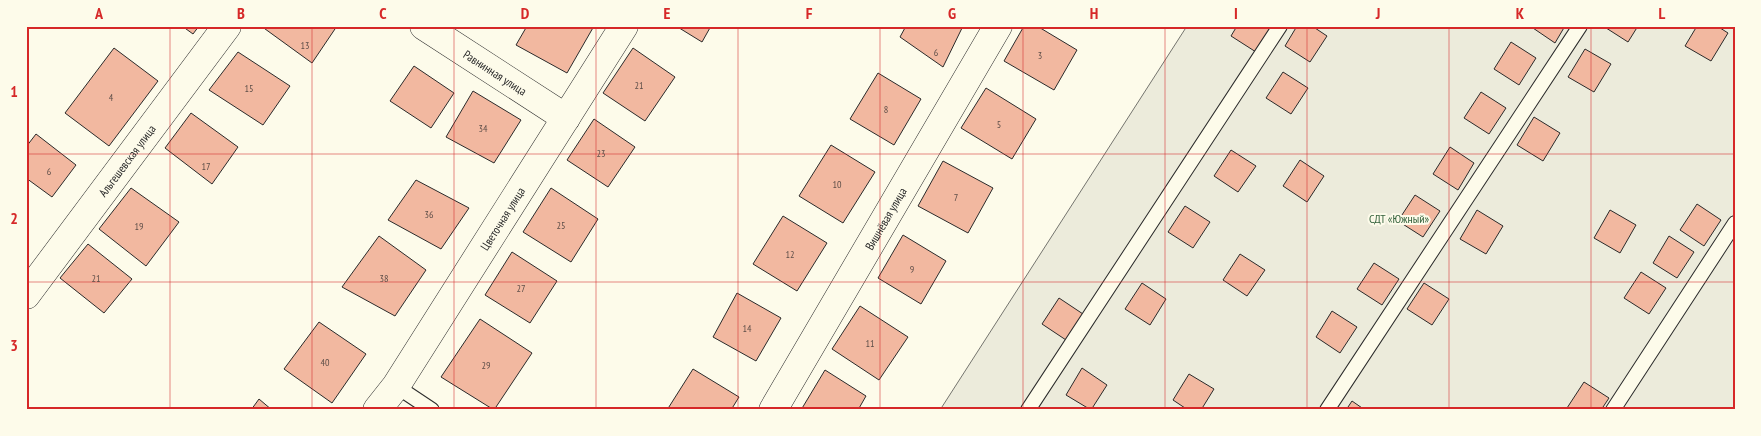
<svg xmlns="http://www.w3.org/2000/svg" width="1761" height="436" font-family="'PT Sans Narrow',sans-serif">
	<style>
		.green { fill: #ecebdb; stroke: #74746e }
		.building { fill: #f2b8a0; stroke: #2b2b2b }
		.lines { fill: none; stroke-linecap: round; stroke-linejoin: round }
		.lane-casing { stroke: #2b2b2b; stroke-width: 16 }
		.street-casing { stroke: #2b2b2b; stroke-width: 29 }
		.lane { stroke: #fdfbea; stroke-width: 14 }
		.street { stroke: #fdfbea; stroke-width: 28 }
		.grid { fill: none; stroke: #d62828; stroke-width: 1; stroke-opacity: 0.55 }
		.labels { text-anchor: middle; dominant-baseline: central; stroke-width: 4; stroke-linejoin: round; paint-order: stroke }
		.number-label { font-size: 10px; fill: #5d4e48 }
		.street-label { font-size: 12px; fill: #2b2b2b; stroke: #fdfbea }
		.park-label { font-size: 12px; fill: #34623c; stroke: #fdfbea }
		.neatline { fill: none; stroke: #d62828; stroke-width: 2 }
		.grid-label { font-size: 16px; text-anchor: middle; font-weight: bold; fill: #d62828 }
	</style>
	<rect width="100%" height="100%" fill="#fdfbea"/>
	<path class="green" d="M1187,26H1735V410H940Z"/>
	<g class="building">
		<path d="M182,26H199L193,34Z"/>
		<path d="M261,26H337L312,63Z"/>
		<path d="M527,26H594L567,73L516,45Z"/>
		<path d="M676,26H711L702,42Z"/>
		<path d="M906,26H963L943,67L900,37Z"/>
		<path d="M1024,26H1037L1077,50L1054,90L1004,61Z"/>
		<path d="M1237,26H1272L1256,52L1231,36Z"/>
		<path d="M1297,26H1312L1327,36L1310,62L1285,46Z"/>
		<path d="M1530,26H1565L1555,43Z"/>
		<path d="M1603,26H1638L1628,42Z"/>
		<path d="M1697,26H1717L1728,33L1711,61L1685,46Z"/>
		<path d="M1511,42L1536,58L1519,85L1494,69Z"/>
		<path d="M114,48L158,81L109,146L65,113Z"/>
		<path d="M633,48L675,77L645,121L603,93Z"/>
		<path d="M1585,49L1611,64L1594,92L1568,77Z"/>
		<path d="M238,52L290,86L263,125L209,90Z"/>
		<path d="M414,66L454,93L431,128L390,101Z"/>
		<path d="M1283,72L1308,88L1291,114L1266,98Z"/>
		<path d="M878,73L921,99L894,145L850,119Z"/>
		<path d="M986,88L1036,119L1012,159L961,128Z"/>
		<path d="M473,91L521,120L494,163L446,137Z"/>
		<path d="M1481,92L1506,108L1489,134L1464,118Z"/>
		<path d="M191,113L238,147L212,184L165,148Z"/>
		<path d="M1534,117L1560,133L1543,161L1517,145Z"/>
		<path d="M594,119L635,147L608,187L567,160Z"/>
		<path d="M36,134L76,165L52,197L26,178V147Z"/>
		<path d="M831,145L875,172L843,223L799,196Z"/>
		<path d="M1450,147L1474,163L1458,190L1433,174Z"/>
		<path d="M1231,150L1256,166L1238,192L1214,176Z"/>
		<path d="M1300,160L1324,176L1307,202L1283,186Z"/>
		<path d="M943,161L993,188L968,233L918,206Z"/>
		<path d="M416,180L469,208L441,249L388,220Z"/>
		<path d="M131,188L179,222L146,266L99,229Z"/>
		<path d="M551,188L598,219L571,262L523,232Z"/>
		<path d="M1415,195L1440,211L1423,237L1398,221Z"/>
		<path d="M1697,204L1721,220L1704,246L1680,230Z"/>
		<path d="M1185,206L1210,222L1193,248L1168,232Z"/>
		<path d="M1477,210L1503,226L1486,254L1460,239Z"/>
		<path d="M1610,210L1636,225L1620,253L1594,238Z"/>
		<path d="M783,216L827,243L797,291L753,264Z"/>
		<path d="M903,235L946,261L921,304L878,278Z"/>
		<path d="M379,236L426,270L395,316L342,287Z"/>
		<path d="M1669,236L1694,252L1677,278L1653,263Z"/>
		<path d="M88,244L132,279L104,313L60,278Z"/>
		<path d="M512,252L557,281L530,323L485,295Z"/>
		<path d="M1240,254L1265,270L1247,296L1223,280Z"/>
		<path d="M1374,263L1399,279L1382,305L1357,289Z"/>
		<path d="M1641,272L1666,288L1649,314L1624,298Z"/>
		<path d="M1142,283L1166,299L1150,325L1125,309Z"/>
		<path d="M1424,283L1449,299L1432,325L1407,309Z"/>
		<path d="M737,293L781,318L756,361L713,337Z"/>
		<path d="M1059,298L1083,314L1066,340L1042,324Z"/>
		<path d="M860,306L908,337L879,380L832,349Z"/>
		<path d="M1332,311L1357,327L1340,353L1316,337Z"/>
		<path d="M480,319L532,353L494,410L441,377Z"/>
		<path d="M319,322L366,354L332,403L284,369Z"/>
		<path d="M1082,368L1107,385L1091,410L1066,395Z"/>
		<path d="M693,369L739,397L731,410H667Z"/>
		<path d="M825,370L866,396L858,410H801Z"/>
		<path d="M1189,374L1214,389L1201,410H1188L1173,400Z"/>
		<path d="M1584,382L1609,398L1601,410H1571L1567,408Z"/>
		<path d="M259,399L272,410H251Z"/>
		<path d="M1352,401L1365,410H1346Z"/>
	</g>
	<g class="lines">
		<defs>
			<g id="lane">
				<path d="M396,386L432,410"/>
				<path d="M1028,410L1280,26"/>
				<path d="M1327,410L1580,26"/>
				<path d="M1613,410L1735,223"/>
			</g>
			<g id="street">
				<path id="s1" d="M424,26L566,118"/>
				<path id="s2" d="M26,295L227,26"/>
				<path id="s3" d="M377,410L396,386L624,26"/>
				<path id="s4" d="M773,410L998,26"/>
			</g>
		</defs>
		<use href="#lane" class="lane-casing"/>
		<use href="#street" class="street-casing"/>
		<use href="#lane" class="lane"/>
		<use href="#street" class="street"/>
	</g>
	<path class="grid" d="M170,26V410M312,26V410M454,26V410M596,26V410M738,26V410M880,26V410M1023,26V410M1165,26V410M1307,26V410M1449,26V410M1591,26V410M26,154H1735M26,282H1735"/>
	<g class="labels">
		<g class="number-label">
			<text x="305" y="45">13</text>
			<text x="936" y="52">6</text>
			<text x="1040" y="55">3</text>
			<text x="639" y="85">21</text>
			<text x="249" y="88">15</text>
			<text x="111" y="97">4</text>
			<text x="886" y="109">8</text>
			<text x="999" y="124">5</text>
			<text x="483" y="128">34</text>
			<text x="601" y="153">23</text>
			<text x="206" y="166">17</text>
			<text x="49" y="171">6</text>
			<text x="837" y="184">10</text>
			<text x="956" y="197">7</text>
			<text x="429" y="214">36</text>
			<text x="561" y="225">25</text>
			<text x="139" y="226">19</text>
			<text x="790" y="254">12</text>
			<text x="912" y="269">9</text>
			<text x="96" y="278">21</text>
			<text x="384" y="278">38</text>
			<text x="521" y="288">27</text>
			<text x="747" y="328">14</text>
			<text x="870" y="343">11</text>
			<text x="325" y="362">40</text>
			<text x="486" y="365">29</text>
		</g>
		<g class="street-label">
			<text stroke="none"><textPath href="#s1" startOffset="85">Равнинная улица</textPath></text>
			<text stroke="none"><textPath href="#s2" startOffset="168">Альгешевская улица</textPath></text>
			<text stroke="none"><textPath href="#s4" startOffset="222">Вишнёвая улица</textPath></text>
			<text stroke="none"><textPath href="#s3" startOffset="229">Цветочная улица</textPath></text>
		</g>
		<g class="park-label">
			<text x="1399" y="218">СДТ «Южный»</text>
		</g>
	</g>
	<rect width="1761" height="436" fill="none" stroke="#fdfbea" stroke-width="55"/>
	<rect x="28" y="28" width="1706" height="380" class="neatline"/>
	<g class="grid-label">
		<text x="99" y="19">A</text>
		<text x="241" y="19">B</text>
		<text x="383" y="19">C</text>
		<text x="525" y="19">D</text>
		<text x="667" y="19">E</text>
		<text x="809" y="19">F</text>
		<text x="952" y="19">G</text>
		<text x="1094" y="19">H</text>
		<text x="1236" y="19">I</text>
		<text x="1378" y="19">J</text>
		<text x="1520" y="19">K</text>
		<text x="1662" y="19">L</text>
		<text x="14" y="97">1</text>
		<text x="14" y="224">2</text>
		<text x="14" y="351">3</text>
	</g>
</svg>
